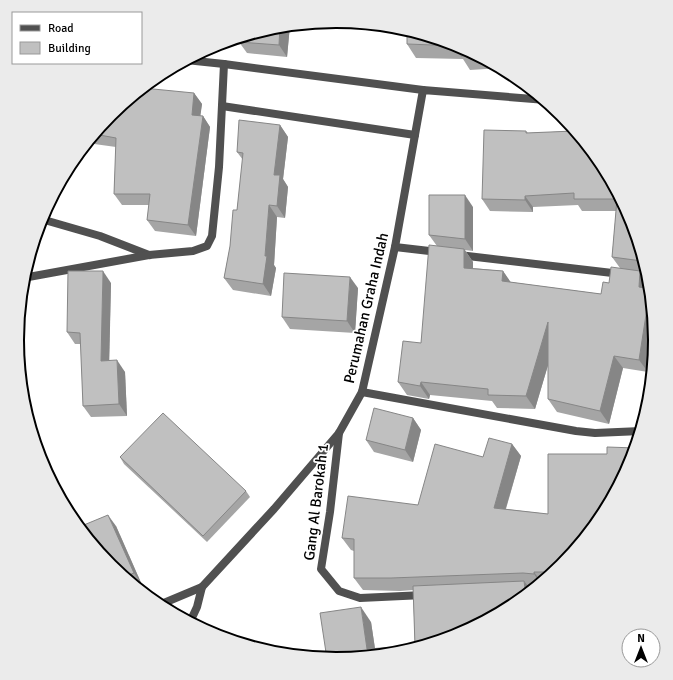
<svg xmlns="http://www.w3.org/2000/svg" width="673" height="680" font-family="Signika,sans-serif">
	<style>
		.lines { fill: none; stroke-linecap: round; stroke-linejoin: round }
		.service { stroke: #505050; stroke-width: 8 }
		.minor { stroke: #505050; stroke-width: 8 }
		.wall { fill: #a5a5a5 }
		.shaded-wall { fill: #868686 }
		.building { fill: #c0c0c0; stroke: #868686 }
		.labels { text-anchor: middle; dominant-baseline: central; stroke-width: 3.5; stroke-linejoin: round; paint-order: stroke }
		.street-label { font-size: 15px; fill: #000; stroke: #fff }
		.rim { fill: none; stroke: #000; stroke-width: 2 }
	</style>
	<rect width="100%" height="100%" fill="#fff"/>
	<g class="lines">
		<path class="service" d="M222,106L415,135"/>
		<g class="minor">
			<path d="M186,60L224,64L423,90"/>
			<path d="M41,219L100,236L149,255"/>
			<path d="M395,247L438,252"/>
			<path d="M459,255L621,274"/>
			<path d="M634,276L650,278"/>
			<path d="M23,278L149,255L193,251L207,246L212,236L219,167L224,64"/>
			<path d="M362,392L576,431L595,433L641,431"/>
			<path d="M339,433L330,512L321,569L339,591L360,598L424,595"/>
			<path d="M159,605L202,587"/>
			<path d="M190,622L197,607L202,587L274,509L339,433L362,392L395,247L423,90L546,100"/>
		</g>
	</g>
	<g class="wall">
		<path d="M290,25L287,57L247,53L239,42L274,27Z"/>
		<path d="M407,44L459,45L502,68L470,70L463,59L416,58Z"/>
		<path d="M194,93L202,104L200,116H203L210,127L196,236L155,231L147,220L149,205H122L114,194L116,147L87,143L111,114Z"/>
		<path d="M280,125L288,137L283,179L288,187L285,218L277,217L274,265L276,268L271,296L233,290L224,278L237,210L243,160L237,152Z"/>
		<path d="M526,131L528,133L574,131L632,218L648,272L640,271L649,283L648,289L651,291L655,329L648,372L623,368L609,424L557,412L548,399V365L535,409L497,408L492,401L430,395L429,399L407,395L398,382L421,343L437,246L429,235L473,207V251L465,250L473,262V268L503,271L510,282L601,294L620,268L612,257L616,211H582L578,205L533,207V212L490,211L482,199Z"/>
		<path d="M111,283L109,360L125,372L127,416L91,417L83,406L81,344H75L67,332Z"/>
		<path d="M358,288L355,333L290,329L282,317Z"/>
		<path d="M413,418L421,430L413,462L374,452L366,440Z"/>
		<path d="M512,444L521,456L506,509L548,514L607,454L636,448L562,566L538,586H528L532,591L514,606L399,653L336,660L371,622L375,648L415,646L413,590L400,591L363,590L354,578V551L351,550L342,538L418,505L483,457Z"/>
		<path d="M120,457L246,491L250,497L207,542L124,464Z"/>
		<path d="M116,526L142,585L137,587L110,566Z"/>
	</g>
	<g class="shaded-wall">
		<path d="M290,25L287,57L279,45L280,26Z"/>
		<path d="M194,93L202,104L199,126L192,115Z"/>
		<path d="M203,116L210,127L196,236L188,225Z"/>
		<path d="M280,125L288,137L283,179L288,187L285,218L277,206L274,175Z"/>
		<path d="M465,195L473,207V251L465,239Z"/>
		<path d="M525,196L533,207V212L525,200Z"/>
		<path d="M269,205L277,217L274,265L276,268L271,296L263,284Z"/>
		<path d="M464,249L473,262V280L464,268Z"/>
		<path d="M642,253L647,269L642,261Z"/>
		<path d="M103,271L111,283L109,372L101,361Z"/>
		<path d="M503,271L512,284L502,281Z"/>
		<path d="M640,271L649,283L648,300L639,287Z"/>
		<path d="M350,277L358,288L355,333L347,321Z"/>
		<path d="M650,289L651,291L655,329L648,372L639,360Z"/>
		<path d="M548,322L557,335L535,409L526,396Z"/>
		<path d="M614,356L623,368L609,424L600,411Z"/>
		<path d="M117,360L125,372L127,416L119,404Z"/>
		<path d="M421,382L430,395L429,399L420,386Z"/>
		<path d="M413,418L421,430L413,462L405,450Z"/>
		<path d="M512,444L521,456L502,521L494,508Z"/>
		<path d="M108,515L116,526L142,585L134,573Z"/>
		<path d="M534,572L542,583L541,584L534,574Z"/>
		<path d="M524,581L532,591L526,596Z"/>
		<path d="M361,607L371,622L376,656L367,649Z"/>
	</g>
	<g class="building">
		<path d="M280,26L279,45L239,42V37L274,27Z"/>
		<path d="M407,29L459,45L460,46L407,44Z"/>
		<path d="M460,46L478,55L461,56Z"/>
		<path d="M143,88L194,93L192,115L203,116L188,225L147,220L150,194H114L116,138L94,134L111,114Z"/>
		<path d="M239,120L280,125L274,175H280L277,206L269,205L265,256H267L263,284L224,278L230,246L233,210H237L243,153L237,152Z"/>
		<path d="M574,129H575L602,163L632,218L642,253V261L612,257L617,199H574V193L525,196V200L482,199L484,130L526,131V133L574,131Z"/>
		<path d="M429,195H465V239L429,235Z"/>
		<path d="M429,245L464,249V268L503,271L502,281L601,294L603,282L609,283L611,267L640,271L639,287L650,289L639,360L614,356L600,411L548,399V322L526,396L488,395V389L421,382L420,386L398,382L403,341L421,343Z"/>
		<path d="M68,271H103L101,361L117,360L119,404L83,406L80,333L67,332Z"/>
		<path d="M284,273L350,277L347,321L282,317Z"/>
		<path d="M374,408L413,418L405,450L366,440Z"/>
		<path d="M163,413L246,491L203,536L120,457Z"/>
		<path d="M489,438L512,444L494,508L548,514V454H607V447L636,448L632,462L602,518L562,566L554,572H534V574L523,573L391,578H354V539L342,538L348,496L418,505L435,444L483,457Z"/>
		<path d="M108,515L134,573L124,577L110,566L79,527Z"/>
		<path d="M524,581L526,596L514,606L459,635L399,653L336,660L327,659L320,613L361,607L367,649L415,646L413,586Z"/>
	</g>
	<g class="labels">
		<g class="street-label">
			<text transform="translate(366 308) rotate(-77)">Perumahan Graha Indah</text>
			<text transform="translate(316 502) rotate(-83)">Gang Al Barokah 1</text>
		</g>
	</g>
	<path d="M0 0H673V680H0ZM24 340a312 312 0 1 1 624 0a312 312 0 1 1-624 0Z" fill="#ebebeb" fill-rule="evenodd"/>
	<path class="rim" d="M24 340a312 312 0 1 1 624 0a312 312 0 1 1-624 0Z"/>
	<rect x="12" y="12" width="130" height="52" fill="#ffffff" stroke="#999999"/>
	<rect x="20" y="25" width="20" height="6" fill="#505050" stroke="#999999"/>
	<text x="48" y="32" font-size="12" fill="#000000">Road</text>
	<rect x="20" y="42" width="20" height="12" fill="#c0c0c0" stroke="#999999"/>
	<text x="48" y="52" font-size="12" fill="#000000">Building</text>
	<g transform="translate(641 648)"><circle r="19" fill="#ffffff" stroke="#999999"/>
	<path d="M0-3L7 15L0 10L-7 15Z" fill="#000000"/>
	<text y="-6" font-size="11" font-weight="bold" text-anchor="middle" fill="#000000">N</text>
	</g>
</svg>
